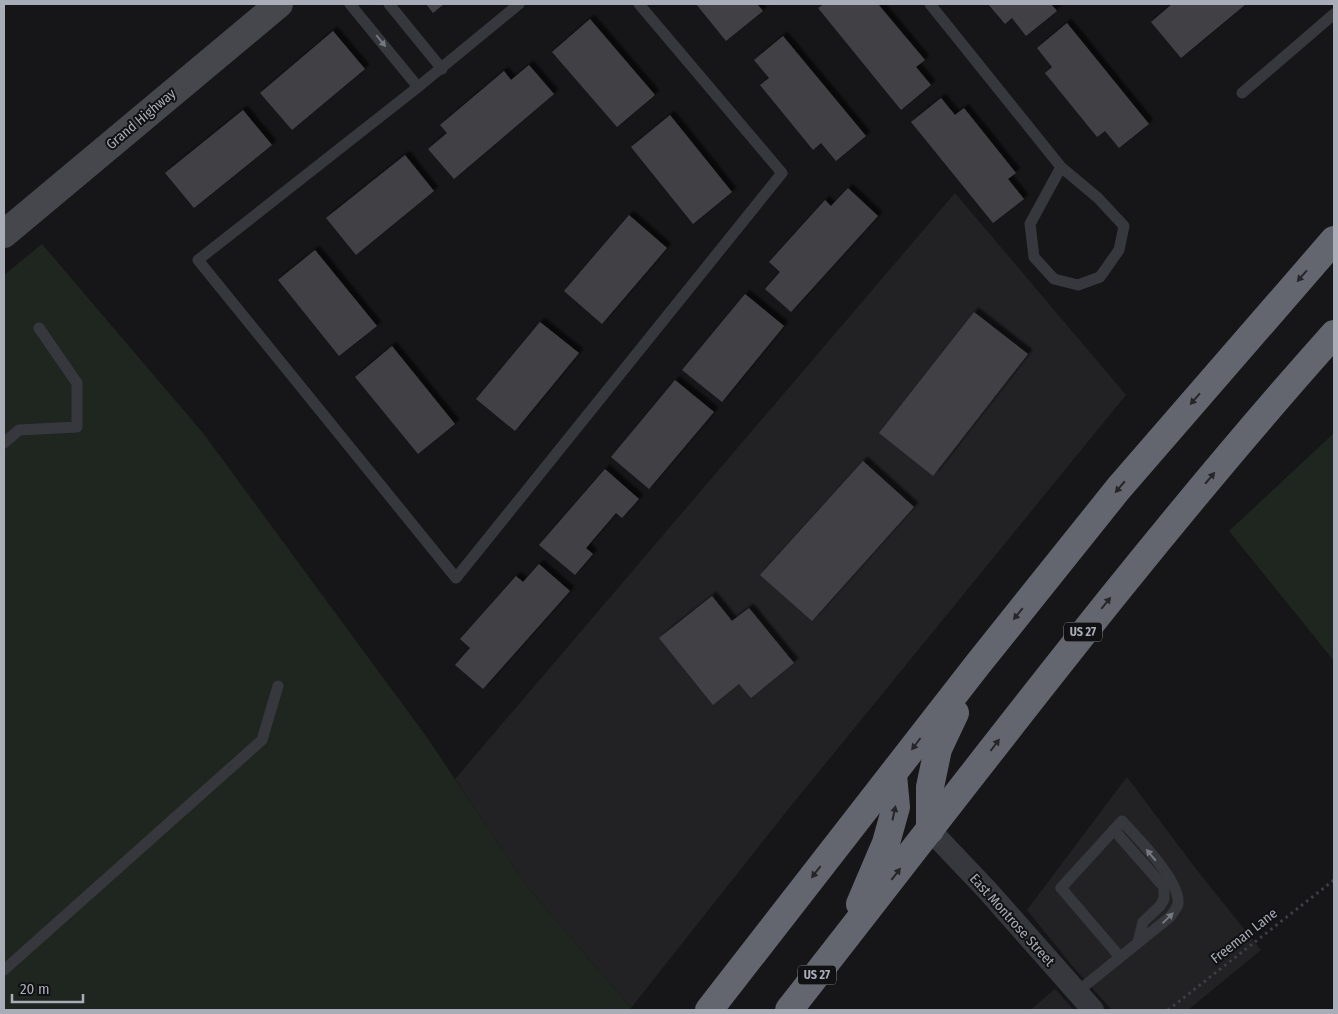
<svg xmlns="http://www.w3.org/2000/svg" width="1338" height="1014" font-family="'Fira Sans Condensed',sans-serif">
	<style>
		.built { fill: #222225 }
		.green { fill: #1e261f }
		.building { fill: #404145; filter: url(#shadow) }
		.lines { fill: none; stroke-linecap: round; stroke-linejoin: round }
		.path { stroke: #3d3f44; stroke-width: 3; stroke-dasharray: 2.5 4; stroke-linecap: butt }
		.lane { stroke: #37383d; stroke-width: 11 }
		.street { stroke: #37383d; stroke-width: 22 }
		.secondary { stroke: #45474d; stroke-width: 28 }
		.highway { stroke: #63666e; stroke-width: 28 }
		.oneway { fill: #757881 }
		.oneway2 { fill: #26262a }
		.labels { text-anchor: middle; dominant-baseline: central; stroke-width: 4; stroke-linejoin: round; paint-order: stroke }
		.shield { fill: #111113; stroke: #7b7e86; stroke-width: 1 }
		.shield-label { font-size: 12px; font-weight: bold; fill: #a8adb8 }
		.street-label { font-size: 14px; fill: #a8adb8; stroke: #111113 }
	</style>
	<defs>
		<filter id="shadow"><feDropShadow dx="4.5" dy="-4.5" stdDeviation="1" flood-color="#0009"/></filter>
	</defs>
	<rect width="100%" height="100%" fill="#161618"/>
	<g class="built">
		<path d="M955,193L1126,395L786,812L631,1008L525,884L455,779Z"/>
		<path d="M1127,777L1196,869L1261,950L1188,1010H1112L1075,969L1027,910Z"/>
		<path d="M1055,989L1074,1010H1030Z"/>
	</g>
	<g class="green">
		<path d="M42,244L203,433L426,736L525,884L631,1008L629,1010H4V275Z"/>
		<path d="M1334,433V661L1229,531Z"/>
	</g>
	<g class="building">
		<path d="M426,4H444L433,13Z"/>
		<path d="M696,4H757L763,11L726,41Z"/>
		<path d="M824,4H878L925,60L916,67L931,85L901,110L818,8Z"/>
		<path d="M988,4H1051L1057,11L1026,36L1012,18L1005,24Z"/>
		<path d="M1172,4H1246L1181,58L1151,22Z"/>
		<path d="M590,19L655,95L617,127L552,52Z"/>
		<path d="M1067,23L1149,124L1119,148L1105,131L1097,137L1045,73L1052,67L1037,48Z"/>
		<path d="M333,31L365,69L292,130L260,93Z"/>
		<path d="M783,36L866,136L836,161L821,143L813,150L760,85L769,78L754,60Z"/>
		<path d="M529,65L554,94L454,179L428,149L447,133L440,125L504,71L511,80Z"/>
		<path d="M941,98L955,115L964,108L1016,173L1008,179L1024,199L993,223L911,122Z"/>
		<path d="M243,110L272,145L194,208L165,173Z"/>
		<path d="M670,115L732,192L693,224L631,147Z"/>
		<path d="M405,155L434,191L356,255L326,218Z"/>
		<path d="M848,188L878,216L791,312L765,289L780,272L769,262L825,200L831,206Z"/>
		<path d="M629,215L667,248L602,324L564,291Z"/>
		<path d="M315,250L377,326L339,356L278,280Z"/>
		<path d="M745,294L784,326L722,402L682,370Z"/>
		<path d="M974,312L1028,354L933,476L879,433Z"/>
		<path d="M540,322L579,353L515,431L476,399Z"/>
		<path d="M392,346L455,424L418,454L355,377Z"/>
		<path d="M675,380L714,412L649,489L611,457Z"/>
		<path d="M863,461L914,507L812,621L760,575Z"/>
		<path d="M605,469L639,499L622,518L616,513L586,548L593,554L575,575L539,545Z"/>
		<path d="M539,564L570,591L483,689L455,665L470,648L460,639L516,576L523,582Z"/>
		<path d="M712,596L732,621L749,608L794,663L751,698L739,684L713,705L659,638Z"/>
	</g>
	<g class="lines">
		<path class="path" d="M1168,1010L1334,880"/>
		<g class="lane">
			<path d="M350,4L418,87"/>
			<path d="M389,4L442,69"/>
			<path d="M519,4L418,87L198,260L456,578L782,173L639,4"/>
			<path d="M930,4L1061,167L1098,198L1124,226L1119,250L1100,277L1078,285L1054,279L1034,257L1030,224L1061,167"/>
			<path d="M1242,93L1334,14"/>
			<path d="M4,443L19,430L77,427V383L39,328"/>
			<path d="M1114,830L1164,887V899L1160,906L1143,922L1138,942"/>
			<path d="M4,970L262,740L278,686"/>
			<path d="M1077,992L1170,917C1173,913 1177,908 1178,904C1181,881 1137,838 1122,821L1061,888L1120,957"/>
		</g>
		<path class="street" d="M930,830L987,890L1093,1010"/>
		<path class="secondary" d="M4,234L279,4"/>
		<g class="highway">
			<path d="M930,830V787L938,749L955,713"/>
			<path d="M860,904L886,843L896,807L893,775"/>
			<path d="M709,1010L978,664L1118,489L1334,240"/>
			<path d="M789,1010C968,782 1141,550 1334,334"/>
		</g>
	</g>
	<defs><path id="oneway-solid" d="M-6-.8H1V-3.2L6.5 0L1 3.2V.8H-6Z" transform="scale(1.25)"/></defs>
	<g class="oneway">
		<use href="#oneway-solid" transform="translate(381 41) rotate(51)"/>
		<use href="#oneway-solid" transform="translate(1151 855) rotate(-130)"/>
		<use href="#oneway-solid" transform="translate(1168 918) rotate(-44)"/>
	</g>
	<g class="oneway2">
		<use href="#oneway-solid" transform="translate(1302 276) rotate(131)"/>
		<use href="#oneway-solid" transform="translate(1195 399) rotate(131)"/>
		<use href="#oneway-solid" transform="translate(1210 478) rotate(-50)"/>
		<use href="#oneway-solid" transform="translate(1120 487) rotate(130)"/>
		<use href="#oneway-solid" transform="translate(1106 603) rotate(-51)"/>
		<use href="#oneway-solid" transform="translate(1018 614) rotate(129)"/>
		<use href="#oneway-solid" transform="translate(916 744) rotate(127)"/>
		<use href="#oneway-solid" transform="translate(995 745) rotate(-53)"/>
		<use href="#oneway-solid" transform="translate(894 813) rotate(-78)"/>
		<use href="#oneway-solid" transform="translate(816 872) rotate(128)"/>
		<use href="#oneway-solid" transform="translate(896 874) rotate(-52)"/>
	</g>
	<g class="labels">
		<g class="shield">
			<rect x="1064" y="622.5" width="38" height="19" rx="4"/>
			<rect x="798" y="965.5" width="38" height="19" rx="4"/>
		</g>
		<g class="shield-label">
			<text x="1083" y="632">US 27</text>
			<text x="817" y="975">US 27</text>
		</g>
		<g class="street-label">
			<text transform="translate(141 119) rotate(-40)">Grand Highway</text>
			<text transform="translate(1012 920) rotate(48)">East Montrose Street</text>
			<text transform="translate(1244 936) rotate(-38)">Freeman Lane</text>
		</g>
	</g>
	<rect width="1338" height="1014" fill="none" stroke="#a8adb8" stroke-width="10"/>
	<path d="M12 994v8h71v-8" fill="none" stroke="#a8adb8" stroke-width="2.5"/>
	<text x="20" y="994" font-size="15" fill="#a8adb8" stroke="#111113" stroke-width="4" paint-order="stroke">20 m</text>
</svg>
